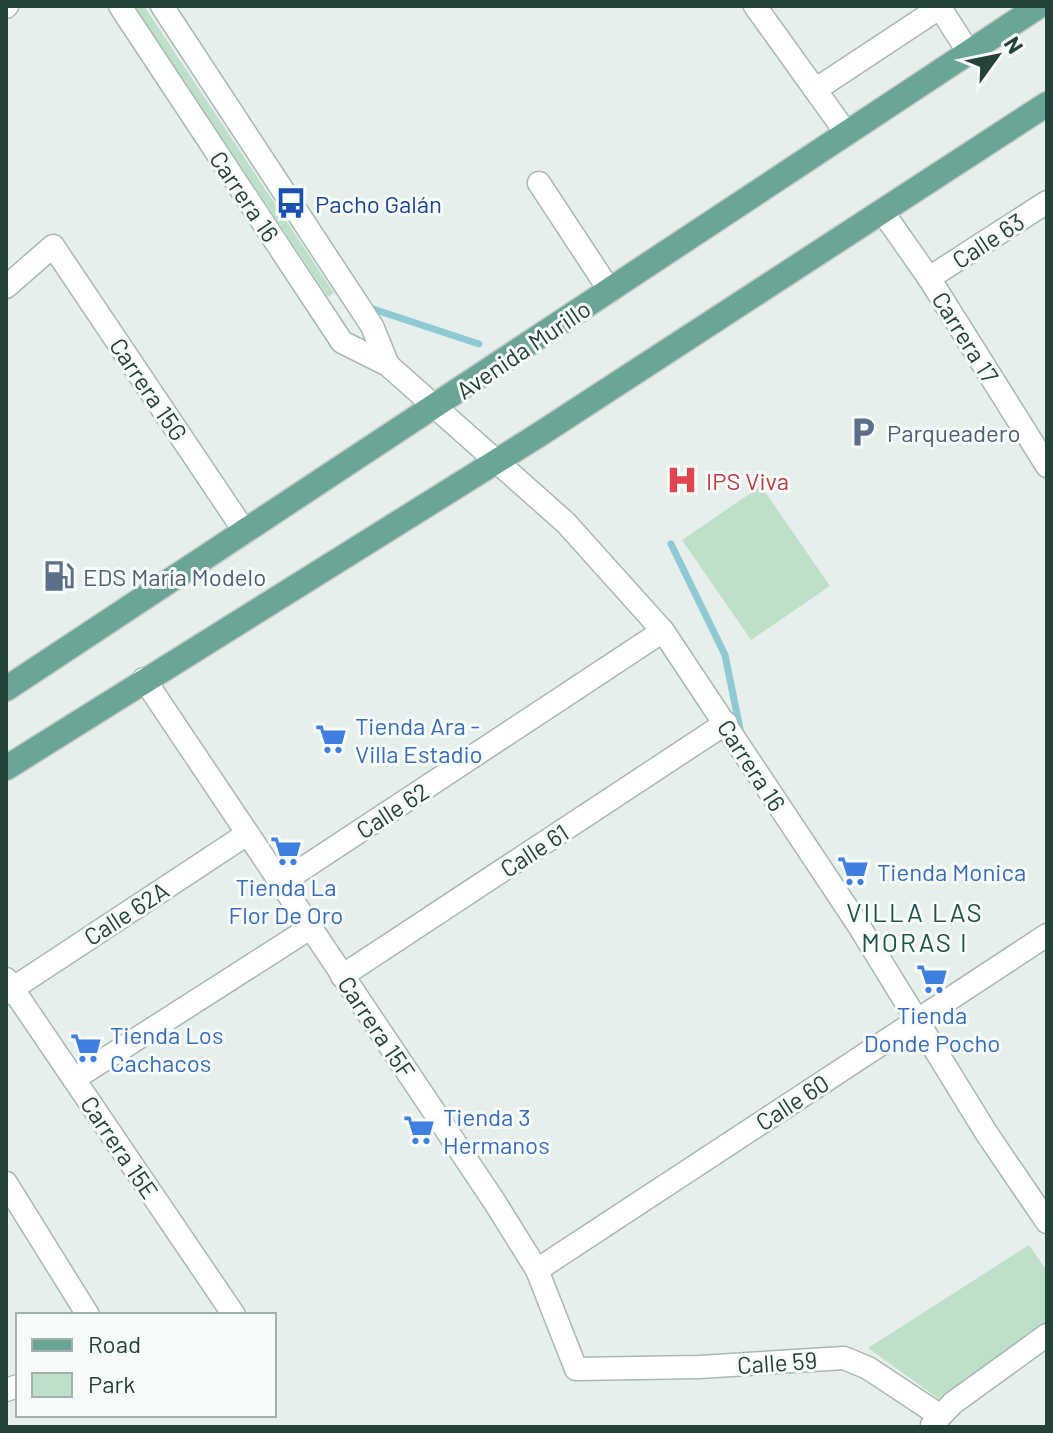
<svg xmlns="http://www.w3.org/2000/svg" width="1053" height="1433" font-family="Barlow,sans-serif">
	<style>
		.green { fill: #bfe0c8 }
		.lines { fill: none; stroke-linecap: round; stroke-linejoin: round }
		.stream { stroke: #8ec9d4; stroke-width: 7 }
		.minor-casing { stroke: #a8b8b2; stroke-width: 25 }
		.primary-casing { stroke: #c2cac8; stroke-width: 27 }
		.minor { stroke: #fff; stroke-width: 22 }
		.primary { stroke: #6aa596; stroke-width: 24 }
		.labels { text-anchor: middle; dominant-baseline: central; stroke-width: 6; stroke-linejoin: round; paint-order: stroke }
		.street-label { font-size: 24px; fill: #24423a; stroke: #f7fbf9 }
		.transit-label { font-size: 24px; fill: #164399; stroke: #f7fbf9; text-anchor: start }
		.service-label { font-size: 24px; fill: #4e5e75; stroke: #f7fbf9; text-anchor: start }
		.health-label { font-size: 24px; fill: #be3a42; stroke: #f7fbf9; text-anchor: start }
		.shop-label { font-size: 24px; fill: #366cbe; stroke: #f7fbf9; text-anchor: start }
		.neighbourhood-label { font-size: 26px; letter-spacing: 2px; fill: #1f5548; stroke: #f7fbf9 }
	</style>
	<rect width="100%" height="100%" fill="#e6efeb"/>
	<g class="green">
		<path d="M134,6H144L334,293L328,297Z"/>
		<path d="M761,486L830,586L751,640L682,540Z"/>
		<path d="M1029,1245L1047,1271V1324L939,1399L868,1348Z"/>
	</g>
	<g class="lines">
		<g class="stream">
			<path d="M367,307L479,344"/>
			<path d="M671,544L725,655L741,734"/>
		</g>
		<defs>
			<g id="minor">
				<path d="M120,6L342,342L388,365L566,523L663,631L859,926L987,1134L1047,1222"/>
				<path d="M162,6L372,326L388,365"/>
				<path d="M755,6L847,134"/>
				<path d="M939,6L969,53"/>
				<path d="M6,7L7,6"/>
				<path d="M815,90L942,6"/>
				<path d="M539,183L610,291"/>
				<path d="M882,211L929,278L1047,466"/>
				<path d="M929,278L1047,202"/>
				<path d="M6,287L53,246L245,532"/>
				<path d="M144,679L494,1201L537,1270L576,1369L699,1367L844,1358L868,1368L939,1415"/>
				<path d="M281,883L663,631"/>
				<path d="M342,976L726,723"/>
				<path d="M6,979L234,1315"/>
				<path d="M6,993L247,834"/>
				<path d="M74,1079L310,928"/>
				<path d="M6,1183L88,1315"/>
				<path d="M537,1270L1047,935"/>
				<path d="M6,1390L18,1386"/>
				<path d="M932,1425L953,1403L1047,1335"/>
			</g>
			<g id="primary">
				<path d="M6,689L1039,6"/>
				<path d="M6,768L537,436L1047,104"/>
			</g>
		</defs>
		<use href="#minor" class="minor-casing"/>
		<use href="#primary" class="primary-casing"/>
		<use href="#minor" class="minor"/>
		<use href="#primary" class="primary"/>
	</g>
	<defs>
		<symbol id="bus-bare" viewBox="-9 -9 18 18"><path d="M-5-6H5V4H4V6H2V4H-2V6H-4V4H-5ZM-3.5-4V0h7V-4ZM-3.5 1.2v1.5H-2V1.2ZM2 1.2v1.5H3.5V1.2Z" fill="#1a4fb4" stroke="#f7fbf9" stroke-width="2.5" paint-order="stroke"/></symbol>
		<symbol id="parking-bare" viewBox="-9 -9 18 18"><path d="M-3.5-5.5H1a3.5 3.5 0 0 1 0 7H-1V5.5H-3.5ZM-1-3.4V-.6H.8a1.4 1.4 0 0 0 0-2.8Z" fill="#5c6f8a" stroke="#f7fbf9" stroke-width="2.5" paint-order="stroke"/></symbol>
		<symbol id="hospital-bare" viewBox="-9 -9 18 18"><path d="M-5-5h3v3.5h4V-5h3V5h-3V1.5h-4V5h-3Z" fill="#e0444e" stroke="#f7fbf9" stroke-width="2.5" paint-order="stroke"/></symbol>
		<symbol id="fuel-bare" viewBox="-9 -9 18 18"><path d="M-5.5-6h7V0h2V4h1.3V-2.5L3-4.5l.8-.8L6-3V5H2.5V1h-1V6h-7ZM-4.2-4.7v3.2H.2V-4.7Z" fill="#5c6f8a" stroke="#f7fbf9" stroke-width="2.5" paint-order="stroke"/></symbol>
		<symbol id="supermarket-bare" viewBox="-9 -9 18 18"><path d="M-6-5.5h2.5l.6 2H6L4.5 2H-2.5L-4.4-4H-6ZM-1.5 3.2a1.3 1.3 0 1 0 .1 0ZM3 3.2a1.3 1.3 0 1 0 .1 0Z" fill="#3f7fe0" stroke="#f7fbf9" stroke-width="2.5" paint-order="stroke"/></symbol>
	</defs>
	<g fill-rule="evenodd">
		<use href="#bus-bare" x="269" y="181" width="44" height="44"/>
		<use href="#parking-bare" x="841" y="410" width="44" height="44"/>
		<use href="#hospital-bare" x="660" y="458" width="44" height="44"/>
		<use href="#fuel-bare" x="37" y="554" width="44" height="44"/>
		<use href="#supermarket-bare" x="309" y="717" width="44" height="44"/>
		<use href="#supermarket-bare" x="264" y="829" width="44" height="44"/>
		<use href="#supermarket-bare" x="831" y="849" width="44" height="44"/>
		<use href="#supermarket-bare" x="910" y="957" width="44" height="44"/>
		<use href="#supermarket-bare" x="64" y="1026" width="44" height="44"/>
		<use href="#supermarket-bare" x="397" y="1108" width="44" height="44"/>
	</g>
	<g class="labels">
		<g class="street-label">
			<text transform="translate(245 196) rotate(56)">Carrera 16</text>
			<text transform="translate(988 240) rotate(-33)">Calle 63</text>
			<text transform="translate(966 337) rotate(58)">Carrera 17</text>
			<text transform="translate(523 349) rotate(-34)">Avenida Murillo</text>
			<text transform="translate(149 389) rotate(56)">Carrera 15G</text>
			<text transform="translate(752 765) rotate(57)">Carrera 16</text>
			<text transform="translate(392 810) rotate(-33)">Calle 62</text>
			<text transform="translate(534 850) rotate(-33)">Calle 61</text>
			<text transform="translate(126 913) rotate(-33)">Calle 62A</text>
			<text transform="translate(377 1027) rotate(56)">Carrera 15F</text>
			<text transform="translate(792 1102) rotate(-33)">Calle 60</text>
			<text transform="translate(120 1147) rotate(56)">Carrera 15E</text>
			<text transform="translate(777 1362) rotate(-4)">Calle 59</text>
		</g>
		<g class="transit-label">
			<text x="315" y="203">Pacho Galán</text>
		</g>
		<g class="service-label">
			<text x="887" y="432">Parqueadero</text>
			<text x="83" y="576">EDS María Modelo</text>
		</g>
		<g class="health-label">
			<text x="706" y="480">IPS Viva</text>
		</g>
		<g class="shop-label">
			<text x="355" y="725">Tienda Ara -<tspan x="355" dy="28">Villa Estadio</tspan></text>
			<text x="877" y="871">Tienda Monica</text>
			<text x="286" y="886" text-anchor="middle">Tienda La<tspan x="286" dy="28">Flor De Oro</tspan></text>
			<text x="932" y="1014" text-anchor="middle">Tienda<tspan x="932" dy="28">Donde Pocho</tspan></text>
			<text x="110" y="1034">Tienda Los<tspan x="110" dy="28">Cachacos</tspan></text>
			<text x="443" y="1116">Tienda 3<tspan x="443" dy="28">Hermanos</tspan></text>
		</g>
		<g class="neighbourhood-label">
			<text x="915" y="911">VILLA LAS<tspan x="915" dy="30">MORAS I</tspan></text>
		</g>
	</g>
	<rect width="1053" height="1433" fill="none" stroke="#24423a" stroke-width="16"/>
	<rect x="16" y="1313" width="260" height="104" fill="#f7fbf9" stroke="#a3b1ad" stroke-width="2"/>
	<rect x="32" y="1339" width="40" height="12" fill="#6aa596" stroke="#a3b1ad" stroke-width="2"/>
	<text x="88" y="1353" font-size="24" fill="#24423a">Road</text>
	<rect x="32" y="1373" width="40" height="24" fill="#bfe0c8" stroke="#a3b1ad" stroke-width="2"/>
	<text x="88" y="1393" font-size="24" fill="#24423a">Park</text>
	<g transform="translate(997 56) rotate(57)" stroke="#f7fbf9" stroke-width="6" paint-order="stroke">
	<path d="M0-6L14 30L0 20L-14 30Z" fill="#24423a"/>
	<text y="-12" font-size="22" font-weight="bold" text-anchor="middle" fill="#24423a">N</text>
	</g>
</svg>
